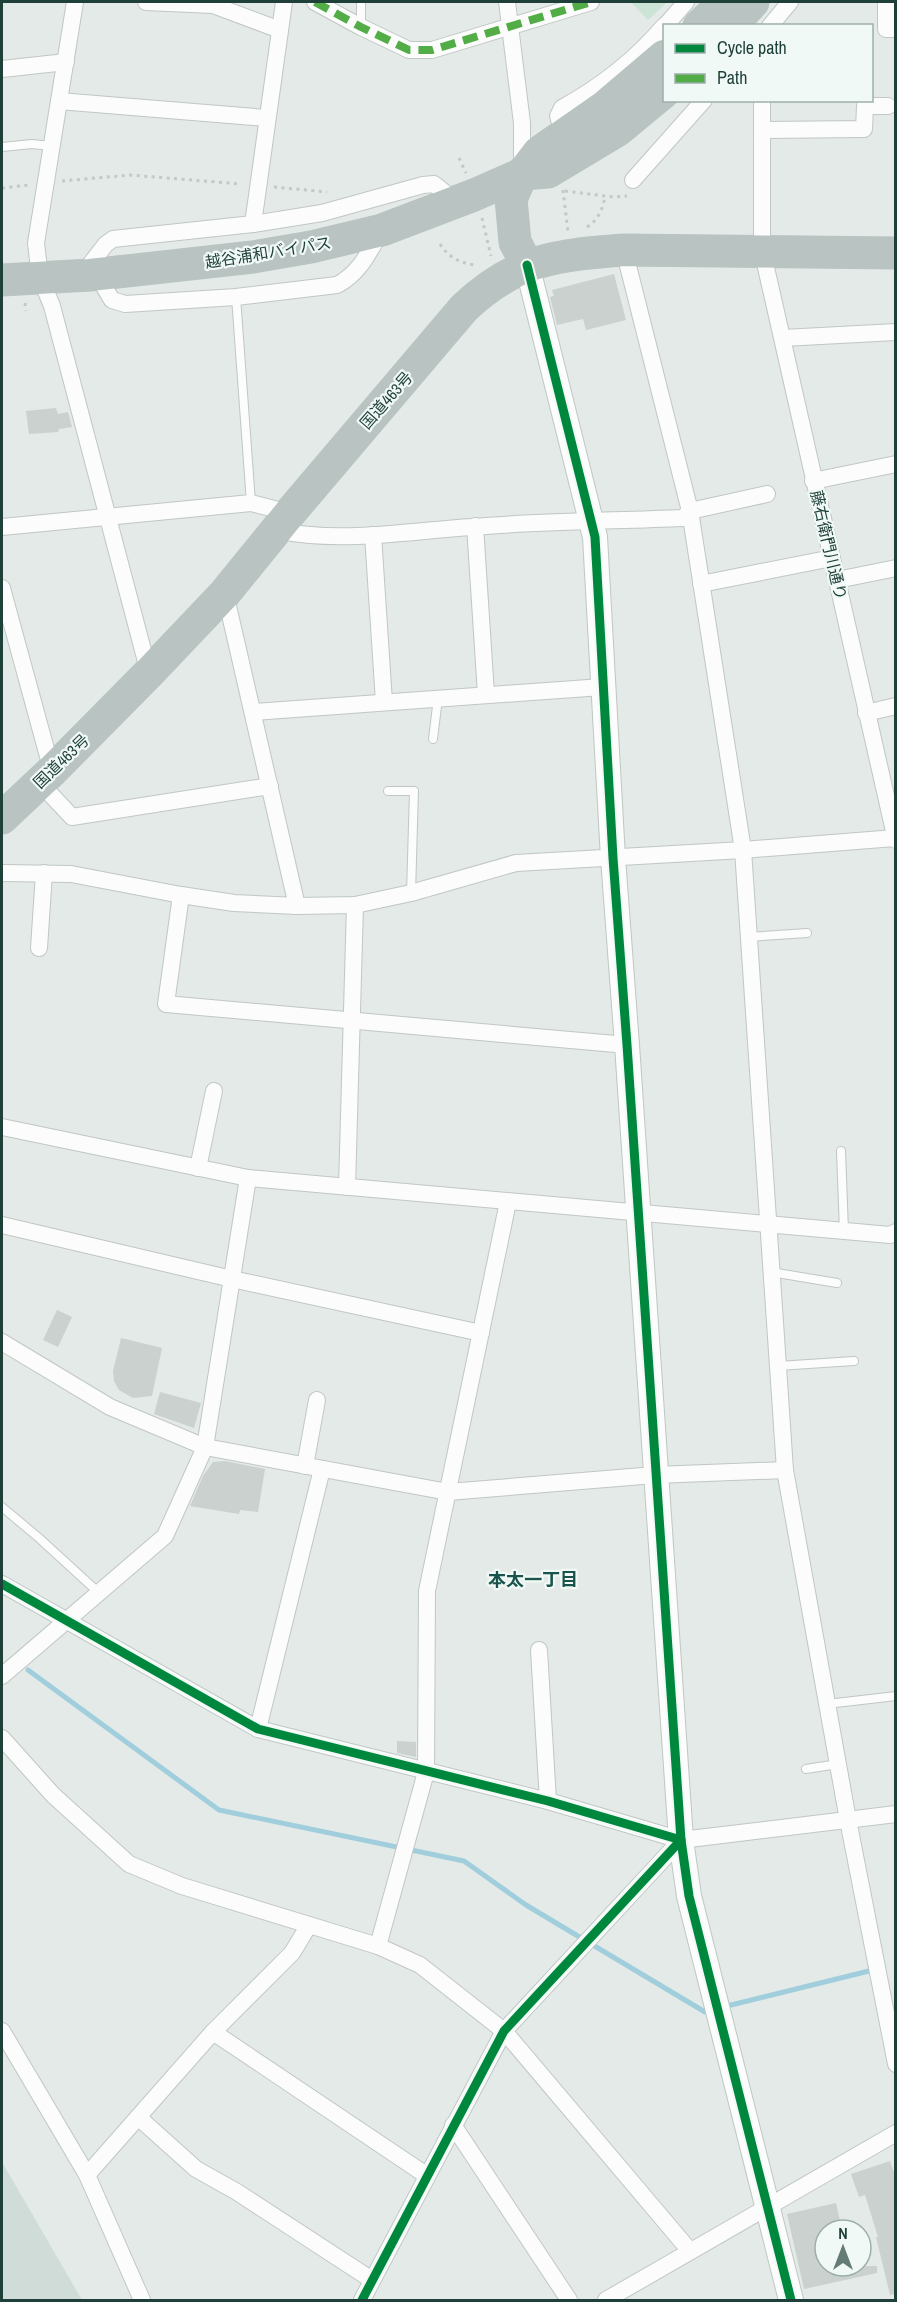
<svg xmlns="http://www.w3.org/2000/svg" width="897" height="2302" font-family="'Archivo Narrow','Noto Sans JP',sans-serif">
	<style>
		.built { fill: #d0dcd8 }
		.green { fill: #cbe4d5 }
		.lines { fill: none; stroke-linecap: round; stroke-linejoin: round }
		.stream { stroke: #a0cedc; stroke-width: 5 }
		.building { fill: #cad1cf }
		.lane-casing { stroke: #c0c7c4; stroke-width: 10 }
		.street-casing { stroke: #c0c7c4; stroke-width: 18 }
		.secondary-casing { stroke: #bfc7c5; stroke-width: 26 }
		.highway-casing { stroke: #bbc6c3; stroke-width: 33 }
		.path { stroke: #c0cac8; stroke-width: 3; stroke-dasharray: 3 4.5; stroke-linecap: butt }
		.lane { stroke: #fbfcfb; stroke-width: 8 }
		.street { stroke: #fbfcfb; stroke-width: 16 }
		.secondary { stroke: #fbfcfb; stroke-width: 24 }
		.highway { stroke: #b9c3c2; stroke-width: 32 }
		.quiet { stroke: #52ad46; stroke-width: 8; stroke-dasharray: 15 8; stroke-linecap: butt }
		.cycleway-casing { stroke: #f1f9f6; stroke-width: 13 }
		.cycleway { stroke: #00873e; stroke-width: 9 }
		.labels { text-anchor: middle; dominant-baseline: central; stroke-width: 4.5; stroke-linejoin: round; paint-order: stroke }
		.street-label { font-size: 16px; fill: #1f3f39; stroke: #f1f9f6 }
		.neighbourhood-label { font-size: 18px; font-weight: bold; fill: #19534b; stroke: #f1f9f6 }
	</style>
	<rect width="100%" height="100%" fill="#e3eae7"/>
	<path class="built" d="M2,2162L82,2300H2Z"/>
	<path class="green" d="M631,2H667L648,20Z"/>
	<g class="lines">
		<g class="stream">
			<path d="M28,1670L219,1810L464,1861L526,1905L705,2012L711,2010"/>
			<path d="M723,2007L869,1971"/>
		</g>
	</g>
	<g class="building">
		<path d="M614,274L626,320L586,330L583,319L557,325L550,297L554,296L552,290Z"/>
		<path d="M56,408L58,414L68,412L72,427L59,429L58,432L29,434L26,411Z"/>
		<path d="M57,1310L72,1317L58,1347L43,1340Z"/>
		<path d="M121,1338L162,1348L152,1396L133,1398L119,1390L114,1381L113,1371Z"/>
		<path d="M160,1392L201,1403L194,1428L154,1414Z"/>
		<path d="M225,1461L265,1469L258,1512L240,1510L239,1514L190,1506L203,1476L213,1462Z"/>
		<path d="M397,1741L416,1742V1757L397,1753Z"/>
		<path d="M890,2161L896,2178V2294L890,2295L876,2237H878L865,2195L859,2197L851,2174Z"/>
		<path d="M836,2203L842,2230H825V2266H877V2273L804,2289L787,2214Z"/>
	</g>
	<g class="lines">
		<defs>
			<g id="lane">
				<path d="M361,26V2"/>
				<path d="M2,147L32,144L51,146"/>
				<path d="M236,297L251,503"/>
				<path d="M433,739L438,698"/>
				<path d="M388,791H414L411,893"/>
				<path d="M749,937L807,933"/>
				<path d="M841,1151L844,1231"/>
				<path d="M771,1272L837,1283"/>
				<path d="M778,1366L854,1361"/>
				<path d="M2,1507L39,1538L98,1592"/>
				<path d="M827,1704L896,1696"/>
				<path d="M806,1769L838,1764"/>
			</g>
			<g id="street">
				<path d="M75,2L36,243L40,277L52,306L149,673"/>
				<path d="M146,2L213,5L280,30"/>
				<path d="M315,2L361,27L409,50H432L591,2"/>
				<path d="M507,2L522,123V171"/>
				<path d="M886,2V29H896"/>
				<path d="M665,26L686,2"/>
				<path d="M770,26L790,2"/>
				<path d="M2,69L66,62"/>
				<path d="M762,100V250L896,840"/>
				<path d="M59,101L267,118"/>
				<path d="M763,130L864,129L865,106H888"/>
				<path d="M564,136L558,116L562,108C600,87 636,59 664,26"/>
				<path d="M633,180L704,100"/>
				<path d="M253,224L284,2"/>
				<path d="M624,250L690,511L743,850L785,1470L848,1820L896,2064"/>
				<path d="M81,273L85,271L106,244L113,239L253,224L322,213L423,185L434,184L450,197L460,201"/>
				<path d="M90,275L103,285L112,300L125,304L236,297L337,285C360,273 369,252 381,231"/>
				<path d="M783,338L896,332"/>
				<path d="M813,481L896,464"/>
				<path d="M475,526L486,694"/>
				<path d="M2,527L251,503L290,513"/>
				<path d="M276,530C340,544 408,531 472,527C542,521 613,521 683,518L690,511L767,494"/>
				<path d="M373,535L384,702"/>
				<path d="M837,580L896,568"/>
				<path d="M701,584L832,558"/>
				<path d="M2,588L52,771"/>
				<path d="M225,593L297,906"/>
				<path d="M253,712L602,687"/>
				<path d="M866,713L896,706"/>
				<path d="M40,783L72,817L270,786"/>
				<path d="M2,873L71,874L181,895L234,903L297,906L355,905L411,893L516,863L743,850L895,838"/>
				<path d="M181,895L166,1004L627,1045"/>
				<path d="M39,948L44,873"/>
				<path d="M2,1127L248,1178L890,1235L896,1232"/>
				<path d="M198,1168L214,1091"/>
				<path d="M347,1187L355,905"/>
				<path d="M2,1225L232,1279L481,1333"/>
				<path d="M2,1342L110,1407L205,1447L448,1492L655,1475L785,1470"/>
				<path d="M305,1466L317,1400"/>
				<path d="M2,1584L258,1729L548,1801L681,1840L504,2031L362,2300"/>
				<path d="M539,1650L548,1801"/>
				<path d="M2,1676L165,1536L205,1447L248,1178"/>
				<path d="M258,1729L322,1469"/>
				<path d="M2,1738L53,1795L129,1864L182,1886L378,1946L420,1965L504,2031L690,2251"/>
				<path d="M681,1840L896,1814"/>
				<path d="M378,1946L426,1772L427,1591L508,1202"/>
				<path d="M2,2031L87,2175L142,2300"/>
				<path d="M213,2032L426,2175"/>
				<path d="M138,2117L196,2169L237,2192L372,2280"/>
				<path d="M453,2125L569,2300"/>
				<path d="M87,2175L213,2032L292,1953L309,1925"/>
				<path d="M606,2300L896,2133"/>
			</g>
			<path id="secondary" d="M527,265L595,537L613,858L627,1045L681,1840L689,1896L791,2300"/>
			<g id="highway">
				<path d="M699,26L725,2"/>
				<path d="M731,26L753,2"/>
				<path d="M527,265L515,242L511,199L522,174L538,153L604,107L664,56"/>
				<path d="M2,280L90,275L253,257L311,247L382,230L474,195L522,174L548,172L618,130L664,92"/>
				<path d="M2,818L52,771L149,673L225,593L290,513L464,308C516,259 556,255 624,250L896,253"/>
			</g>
		</defs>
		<use href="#lane" class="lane-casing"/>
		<use href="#street" class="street-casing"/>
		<use href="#secondary" class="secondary-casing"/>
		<use href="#highway" class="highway-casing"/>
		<g class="path">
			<path d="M459,158L466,173"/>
			<path d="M62,181L130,175L241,184"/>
			<path d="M274,187L327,192"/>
			<path d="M2,188L29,185"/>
			<path d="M563,190L568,232"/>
			<path d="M565,191L613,197L627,196"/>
			<path d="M482,218L491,256"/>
			<path d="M587,227C598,220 603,209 605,196"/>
			<path d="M440,244C448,257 460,263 475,265"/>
			<path d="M25,303L26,311"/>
		</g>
		<use href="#lane" class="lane"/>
		<use href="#street" class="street"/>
		<use href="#secondary" class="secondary"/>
		<use href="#highway" class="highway"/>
		<path class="quiet" d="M315,2L361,27L409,50H432L591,2"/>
		<defs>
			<g id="cycleway">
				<path d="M527,265L595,537L613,858L627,1045L681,1840L689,1896L791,2300"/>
				<path d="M2,1584L258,1729L548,1801L681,1840L504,2031L362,2300"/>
			</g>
		</defs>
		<use href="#cycleway" class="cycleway-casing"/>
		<use href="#cycleway" class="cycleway"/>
	</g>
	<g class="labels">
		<g class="street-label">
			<text transform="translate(268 252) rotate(-9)">越谷浦和バイパス</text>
			<text transform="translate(386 400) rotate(-49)">国道463号</text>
			<text transform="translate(829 545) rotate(77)">藤右衛門川通り</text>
			<text transform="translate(61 761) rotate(-44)">国道463号</text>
		</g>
		<g class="neighbourhood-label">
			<text x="533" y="1579">本太一丁目</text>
		</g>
	</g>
	<rect width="897" height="2302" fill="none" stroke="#1f3f39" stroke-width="6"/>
	<rect x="663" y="24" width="210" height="78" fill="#f1f9f6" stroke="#9dafaa" stroke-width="1.5"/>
	<rect x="675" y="44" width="30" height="9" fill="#00873e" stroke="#9dafaa" stroke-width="1.5"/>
	<text x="717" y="54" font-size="18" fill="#1f3f39">Cycle path</text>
	<rect x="675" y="74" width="30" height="9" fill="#52ad46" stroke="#9dafaa" stroke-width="1.5"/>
	<text x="717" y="84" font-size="18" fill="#1f3f39">Path</text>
	<g transform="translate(843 2248)"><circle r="28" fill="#f1f9f6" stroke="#9dafaa" stroke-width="1.5"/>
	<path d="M0-4.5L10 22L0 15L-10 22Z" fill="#647b76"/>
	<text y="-9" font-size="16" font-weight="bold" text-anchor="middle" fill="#1f3f39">N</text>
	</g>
</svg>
